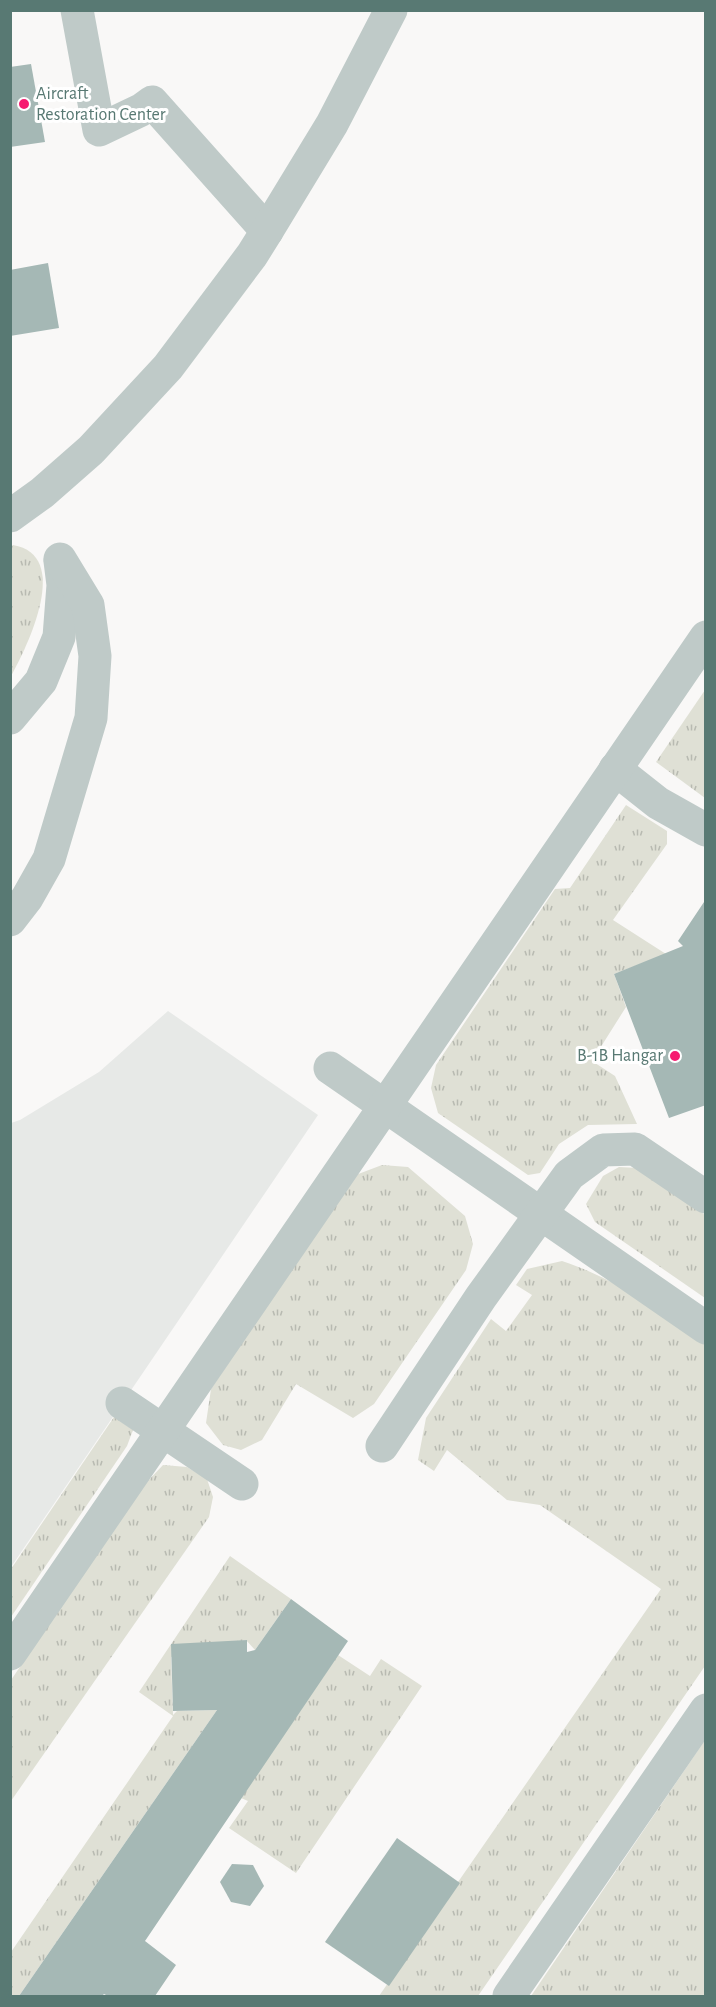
<svg xmlns="http://www.w3.org/2000/svg" width="716" height="2007" font-family="'Alegreya Sans',sans-serif">
	<style>
		.built { fill: #e7e9e7 }
		.grass { fill: url(#grass-tufts) }
		.building { fill: #a5b8b5 }
		.lines { fill: none; stroke-linecap: round; stroke-linejoin: round }
		.minor { stroke: #bfcac8; stroke-width: 33 }
		.poi-dot { fill: #f61a6f; stroke: #fff; stroke-width: 2 }
		.labels { text-anchor: middle; dominant-baseline: central; stroke-width: 6; stroke-linejoin: round; paint-order: stroke }
		.poi-label { font-size: 18px; fill: #587973; stroke: #fff; text-anchor: start }
	</style>
	<defs>
		<pattern id="grass-tufts" width="24" height="20" patternUnits="userSpaceOnUse" patternTransform="scale(1.5)"><rect width="24" height="20" fill="#dfe0d5"/><path d="M3 7l-1-3M5 7V3M7 7l1-3M15 17l-1-3M17 17v-4M19 17l1-3" fill="none" stroke="#b8bab1"/></pattern>
	</defs>
	<rect width="100%" height="100%" fill="#f9f8f7"/>
	<path class="built" d="M168,1011L318,1115L11,1567V1123L20,1120L99,1072Z"/>
	<g class="grass">
		<path d="M13,545C72,555 28,645 11,676L10,547Z"/>
		<path d="M705,690V798L656,762Z"/>
		<path d="M626,805L667,831V844L613,920L666,954L614,974L626,1007L592,1061L615,1076L637,1124L588,1125L559,1144L540,1173L528,1175L438,1113L431,1088L436,1065L555,889L570,888Z"/>
		<path d="M382,1165L408,1167L465,1216L473,1244L466,1270L374,1404L353,1418L296,1384L262,1440L241,1450L223,1445L206,1423L211,1389L353,1176Z"/>
		<path d="M619,1167L638,1168L705,1215V1298L595,1222L586,1204L603,1176Z"/>
		<path d="M562,1261C614,1278 661,1310 705,1342V1666L478,1996H379L661,1589L540,1505L507,1500L447,1450L434,1471L418,1460L426,1418L491,1319L506,1331L532,1295L516,1285L527,1269Z"/>
		<path d="M114,1417L133,1430L127,1446L11,1617V1569Z"/>
		<path d="M163,1465L187,1467L207,1479L213,1497L209,1517L11,1801V1680L145,1484Z"/>
		<path d="M230,1556L291,1599L255,1650L246,1640L171,1657L173,1715L177,1711L217,1710L19,1996H11V1952L173,1716L139,1692Z"/>
		<path d="M338,1655L370,1676L381,1659L422,1686L296,1873L229,1828L248,1801L241,1798Z"/>
		<path d="M705,1740V1996H531Z"/>
	</g>
	<g class="building">
		<path d="M31,64L45,142L10,147V67Z"/>
		<path d="M48,263L59,328L10,336V270Z"/>
		<path d="M706,899V1105L669,1118L614,974L683,946L678,941Z"/>
		<path d="M291,1599L348,1641L145,1941L176,1965L155,1996H108L104,1994L102,1996H19L217,1710L173,1711L171,1644L247,1640V1652L255,1650Z"/>
		<path d="M397,1838L460,1883L389,1986L325,1942Z"/>
		<path d="M232,1864L253,1865L264,1886L250,1906L231,1902L220,1882Z"/>
	</g>
	<g class="lines">
		<g class="minor">
			<path d="M77,10L99,130L141,110L152,102L267,231"/>
			<path d="M10,516L42,493L91,450L168,367L252,255L267,231L332,124L391,10"/>
			<path d="M10,718L41,681L59,637L63,585L60,561"/>
			<path d="M615,769L658,803L706,830"/>
			<path d="M10,920L27,898L49,859L91,718L95,656L88,605L60,559"/>
			<path d="M330,1068L706,1328"/>
			<path d="M122,1403L242,1484"/>
			<path d="M382,1446L481,1297L569,1175L603,1150L635,1149L706,1197"/>
			<path d="M10,1654L706,637"/>
			<path d="M509,1996L706,1710"/>
		</g>
	</g>
	<g class="poi-dot">
		<circle cx="24" cy="104" r="6"/>
		<circle cx="675" cy="1056" r="6"/>
	</g>
	<g class="labels">
		<g class="poi-label">
			<text x="36" y="94">Aircraft<tspan x="36" dy="21">Restoration Center</tspan></text>
			<text x="663" y="1056" text-anchor="end">B-1B Hangar</text>
		</g>
	</g>
	<rect width="716" height="2007" fill="none" stroke="#587973" stroke-width="24"/>
</svg>
